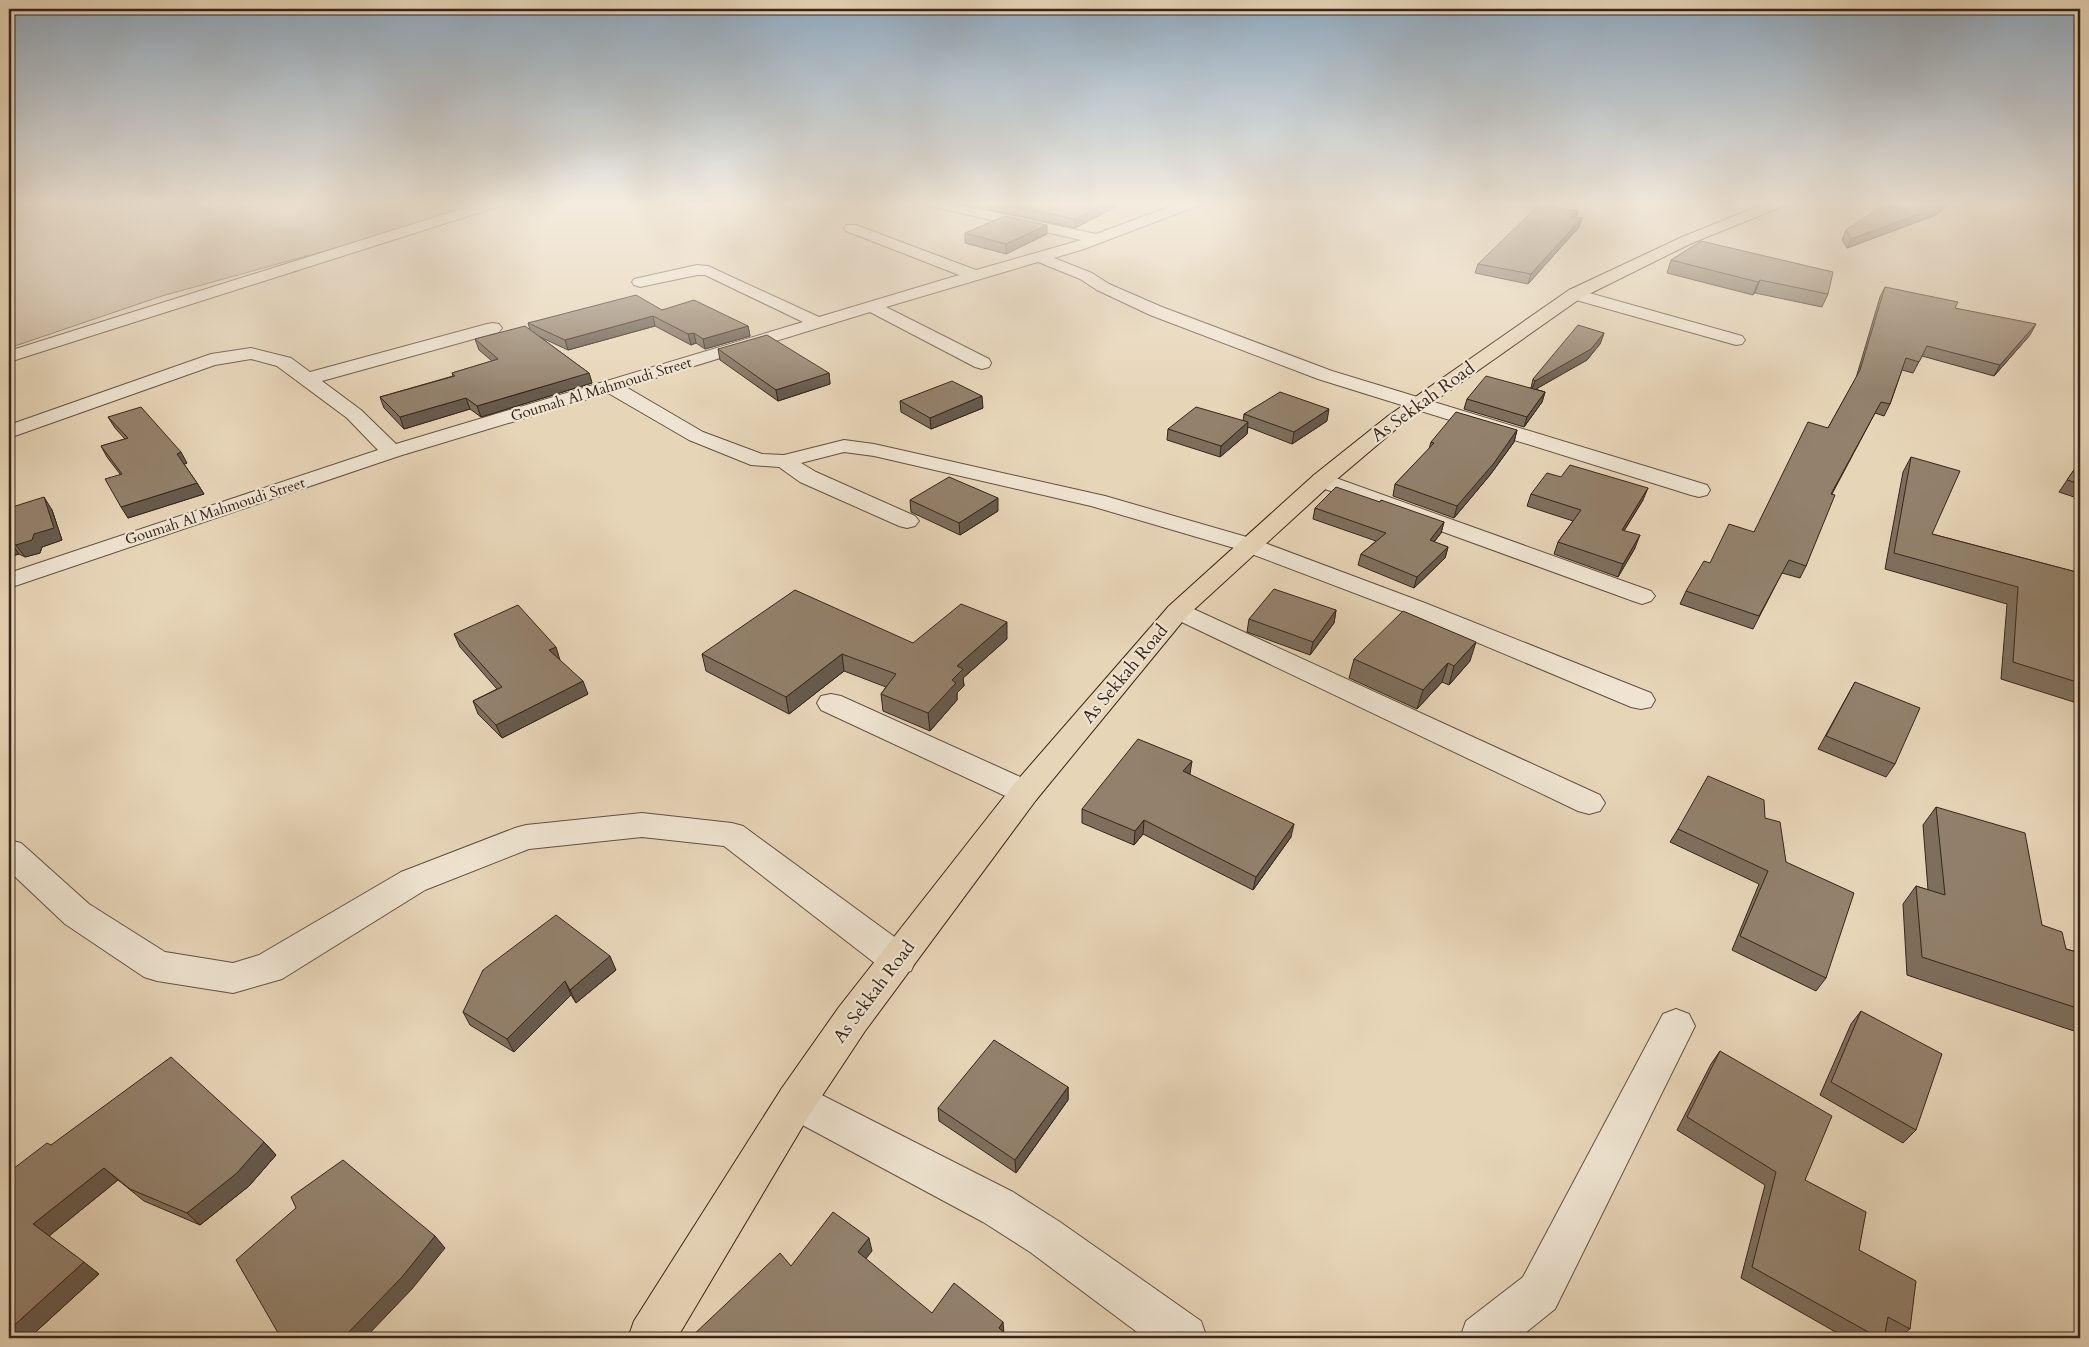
<svg xmlns="http://www.w3.org/2000/svg" width="2089" height="1347" font-family="Cardo,serif">
	<style>
		.green { fill: #c9b79d; stroke: #806e5c }
		.lines { fill: none; stroke-linecap: round; stroke-linejoin: round }
		.minor-casing { stroke: #635142; stroke-width: 2 }
		.major-casing { stroke: #37251a; stroke-width: 2 }
		.minor { fill: #efe4d1; fill-rule: evenodd }
		.major { fill: #e7d5b8; fill-rule: evenodd }
		.wall { fill: #7e6f5d; stroke: #37251a }
		.shaded-wall { fill: #675a4c; stroke: #37251a }
		.building { fill: #93816c; stroke: #37251a }
		.labels { text-anchor: middle; dominant-baseline: central; stroke-width: 4.5; stroke-linejoin: round; paint-order: stroke }
		.far-street-label { font-size: 15px; fill: #37251a; stroke: #efe4d1 }
		.street-label { font-size: 18px; fill: #37251a; stroke: #efe4d1 }
	</style>
	<rect width="100%" height="100%" fill="#e7d5b8"/>
	<filter id="stains"><feTurbulence type="fractalNoise" baseFrequency=".004" numOctaves="4"/><feColorMatrix values="0 0 0 0 .2 0 0 0 0 .09 0 0 0 0 .02 0 0 0 .5 -.17"/></filter>
	<radialGradient id="worn" r=".72"><stop offset=".6" stop-color="#630" stop-opacity="0"/><stop offset="1" stop-color="#630" stop-opacity=".3"/></radialGradient>
	<path class="green" d="M9,202H502L162,296L9,348Z"/>
	<g class="lines">
		<defs>
			<g id="minor">
				<path d="M483,202H505L503,205L9,362V351Z"/>
				<path d="M922,202H948L1096,234L1182,202H1202L1200,205L1084,249L1054,258L1092,273L1109,284L1162,307L1332,371L1707,485L1710,490L1707,495L1699,497L1691,495L1318,379L1150,315L1097,290L1080,279L1038,262L886,307L989,359L991,363L989,367L982,369L975,367L870,312L626,387L703,432L762,454L784,455L844,440L874,444L1105,496L1257,540L1425,603L1651,693L1655,700L1651,707L1641,709L1631,707L1407,613L1241,550L1091,506L874,456L844,452L801,463L816,472L915,516L919,521L915,526L907,528L899,526L800,482L779,467L751,465L689,440L608,393L399,456L9,588V573L378,450L347,418L277,366L251,359L215,365L9,438V425L211,354L251,348L291,358L310,372L487,324L493,323L499,324L502,328L499,332L322,381L361,410L396,444L803,322L705,275H697L640,287L634,285L632,282L634,279L697,265L708,266L819,317L959,275L846,231L844,228L846,225H856L976,270L1081,240L929,206Z"/>
				<path d="M1575,289L1742,336L1745,340L1742,344L1736,345L1569,298L1567,294L1569,290Z"/>
				<path d="M1322,473L1651,591L1655,596L1651,601L1642,604L1633,601L1314,485L1311,480L1314,475Z"/>
				<path d="M1178,603L1187,606L1600,795L1605,803L1600,811L1589,814L1578,811L1169,616L1165,611L1169,606Z"/>
				<path d="M831,694L841,696L1036,784L1040,792L1036,800L1025,803L1014,800L821,710L817,703L821,696Z"/>
				<path d="M642,813L732,823L743,826L911,949L916,960L911,971L898,975L885,971L724,846L642,837L529,849L425,890L282,979L233,993L157,981L144,977L65,924L9,871V840L21,843L89,904L165,952L233,963L259,955L401,872L515,828L526,825Z"/>
				<path d="M1676,1009L1689,1014L1695,1026L1555,1309L1519,1338H1460L1466,1321L1523,1277L1663,1014Z"/>
				<path d="M796,1082L1013,1192L1060,1222L1201,1321L1207,1338H1145L1030,1252L983,1222L782,1114L776,1101L782,1088Z"/>
			</g>
			<path id="major" d="M1769,202H1788L1786,205L1692,243L1581,298L1402,424L1330,485L1187,616L1036,800L865,1031L810,1114L677,1338H628L634,1321L782,1088L839,1007L1014,784L1169,606L1314,475L1388,416L1569,290L1682,237Z"/>
		</defs>
		<use href="#minor" class="minor-casing"/>
		<use href="#major" class="major-casing"/>
		<use href="#minor" class="minor"/>
		<use href="#major" class="major"/>
	</g>
	<g class="wall">
		<path d="M987,202H1121V204L1075,228L987,209Z"/>
		<path d="M2069,202H2080V207L2068,204Z"/>
		<path d="M1936,215L1847,248L1842,240L1846,230Z"/>
		<path d="M1582,218L1579,227L1528,284L1475,273L1478,264Z"/>
		<path d="M965,233L1047,234L1006,254L965,243Z"/>
		<path d="M1671,260L1828,294L1822,307L1755,293L1753,295L1667,273Z"/>
		<path d="M1885,287L1955,308L2030,335L1994,376L1922,356L1913,373L1902,370L1890,404L1884,416L1875,413L1832,494L1806,566L1800,578L1782,573L1753,629L1680,604L1686,591L1754,532L1828,428L1856,378L1880,297Z"/>
		<path d="M662,310L748,326L750,336L705,349L696,343L691,345L655,326L568,350L540,337L589,373L592,383L481,417L470,409L404,429L384,408L380,397L453,376L452,373L492,361L479,350L475,339L530,330L528,323Z"/>
		<path d="M1604,333L1600,344L1587,360L1535,389L1545,392L1542,402L1524,427L1464,409L1467,399L1531,388L1533,379Z"/>
		<path d="M718,349L829,373L830,384L778,401L720,360Z"/>
		<path d="M2080,399V414L2075,412Z"/>
		<path d="M900,401L983,408L931,429L901,412Z"/>
		<path d="M1244,414L1327,421L1292,444L1248,427L1247,434L1220,457L1167,440L1168,429L1243,421Z"/>
		<path d="M108,417L187,463L184,464L197,483L204,494L128,518L120,474L107,457L101,446L125,439L115,428Z"/>
		<path d="M1517,430L1514,442L1490,475L1454,518L1393,496L1395,484L1429,449L1431,442Z"/>
		<path d="M1911,457L1932,534L2080,573V704L2001,679L2007,604L1885,569L1903,472Z"/>
		<path d="M2080,461V499L2059,492Z"/>
		<path d="M1531,494L1643,500L1624,531L1635,548L1618,577L1554,554L1558,542L1573,521L1527,506Z"/>
		<path d="M910,500L998,511L960,535L911,512Z"/>
		<path d="M9,508L52,510L62,540L42,547L40,553L25,557L19,554L9,557Z"/>
		<path d="M1315,508L1444,522L1441,533L1434,542L1448,547L1445,558L1414,588L1358,565L1361,554L1376,541L1313,519Z"/>
		<path d="M1336,610L1334,623L1310,655L1247,632L1249,619Z"/>
		<path d="M454,634L560,660L588,694L502,738L478,714L473,701L497,689L460,647Z"/>
		<path d="M1007,639L963,678L964,686L957,693V700L930,731L883,711L881,694L886,687L844,671L789,714L706,671L702,654L913,643Z"/>
		<path d="M1354,659L1470,661L1449,685L1442,682L1417,709L1349,678Z"/>
		<path d="M1855,682L1895,764L1886,777L1818,749Z"/>
		<path d="M1190,775L1291,837L1253,890L1143,834L1134,845L1082,823V809Z"/>
		<path d="M1936,807L2042,925L2066,949L2080,953V1033L1907,975L1903,904L1916,886L1928,890L1923,825Z"/>
		<path d="M1765,818L1786,862L1826,978L1816,991L1732,950L1759,884L1670,842L1678,829Z"/>
		<path d="M616,970L576,1003L571,995L514,1052L470,1025L463,1012Z"/>
		<path d="M1861,1011L1916,1130L1903,1143L1820,1095L1851,1024Z"/>
		<path d="M1720,1051L1805,1180L1859,1250L1910,1329L1898,1338H1891L1885,1335L1884,1338H1846L1741,1278L1765,1185L1677,1130L1711,1064Z"/>
		<path d="M1068,1087V1100L1016,1173L939,1121L938,1108Z"/>
		<path d="M264,1142L276,1155L249,1186L200,1225L144,1201L118,1180L49,1236L99,1274L29,1338H9L51,1145Z"/>
	</g>
	<g class="shaded-wall">
		<path d="M1109,202H1121V204L1075,228V219Z"/>
		<path d="M1946,202H1953L1936,215L1847,248L1851,239Z"/>
		<path d="M1578,211L1575,220L1570,217Z"/>
		<path d="M1582,218L1579,227L1528,284L1531,274Z"/>
		<path d="M1047,225V234L1006,254V244Z"/>
		<path d="M1760,280L1755,293L1753,295L1758,282Z"/>
		<path d="M653,316L655,326L568,350L565,340Z"/>
		<path d="M2036,324L2030,335L1994,376L2000,365Z"/>
		<path d="M748,326L750,336L705,349L703,339Z"/>
		<path d="M694,333L696,343L691,345L688,334Z"/>
		<path d="M1604,333L1600,344L1587,360L1531,392L1535,381Z"/>
		<path d="M589,373L592,383L481,417L477,406Z"/>
		<path d="M829,373L830,384L778,401L776,390Z"/>
		<path d="M1545,392L1542,402L1524,427L1527,417Z"/>
		<path d="M982,396L983,408L931,429L930,418Z"/>
		<path d="M466,398L470,409L404,429L400,417Z"/>
		<path d="M1329,409L1327,421L1292,444L1294,432Z"/>
		<path d="M1248,422L1247,434L1220,457L1221,446Z"/>
		<path d="M1517,430L1514,442L1490,475L1454,518L1457,506Z"/>
		<path d="M181,452L187,463L183,465L177,454Z"/>
		<path d="M197,483L204,494L128,518L121,507Z"/>
		<path d="M1648,488L1643,500L1617,542L1622,530Z"/>
		<path d="M44,497L52,510L62,540L42,547L40,553L25,557L16,545Z"/>
		<path d="M998,498V511L960,535L959,523Z"/>
		<path d="M1444,522L1441,533L1427,551L1430,540Z"/>
		<path d="M1640,535L1635,548L1618,577L1623,564Z"/>
		<path d="M10,541L19,554L9,557V542Z"/>
		<path d="M1448,547L1445,558L1414,588L1417,577Z"/>
		<path d="M1336,610L1334,623L1310,655L1313,642Z"/>
		<path d="M1007,622V639L963,678L964,686L957,693V700L930,731L928,713L952,680L957,666Z"/>
		<path d="M1476,642L1470,661L1449,685L1454,666Z"/>
		<path d="M556,647L560,660L549,650Z"/>
		<path d="M842,654L844,671L789,714L786,697Z"/>
		<path d="M1448,663L1442,682L1417,709L1423,690Z"/>
		<path d="M583,681L588,694L502,738L496,725Z"/>
		<path d="M1192,761L1190,774L1183,771Z"/>
		<path d="M1144,820L1143,834L1134,845L1135,831Z"/>
		<path d="M1294,824L1291,837L1253,890L1256,877Z"/>
		<path d="M610,956L616,970L576,1003L570,990Z"/>
		<path d="M565,981L571,995L514,1052L507,1039Z"/>
		<path d="M1068,1087V1100L1016,1173L1015,1160Z"/>
		<path d="M264,1142L276,1155L249,1186L200,1225L187,1213Z"/>
		<path d="M104,1168L118,1180L49,1236L33,1224Z"/>
		<path d="M435,1236L445,1248L412,1289L365,1338H343Z"/>
		<path d="M869,1238L872,1251L861,1265L858,1252Z"/>
		<path d="M84,1262L99,1274L29,1338H9V1330Z"/>
		<path d="M1003,1322L1004,1334L999,1328Z"/>
	</g>
	<g class="building">
		<path d="M994,202H1109L1075,219Z"/>
		<path d="M1888,202H1946L1941,206L1851,239L1846,230Z"/>
		<path d="M1539,205L1578,211L1570,217L1582,218L1531,274L1478,264Z"/>
		<path d="M1005,216L1047,225L1006,244L965,233Z"/>
		<path d="M1701,241L1833,272L1828,294L1760,280L1758,282L1671,260Z"/>
		<path d="M1885,287L1958,302L1955,308L2036,324L2000,365L1927,346L1919,362L1906,358L1890,404L1881,402L1831,494L1835,495L1806,566L1789,560L1759,616L1686,591L1704,561L1710,563L1729,524L1754,532L1808,422L1828,428L1860,370Z"/>
		<path d="M636,295L662,310L694,300L748,326L703,339L694,333L688,334L653,316L565,340L528,323Z"/>
		<path d="M1578,325L1604,333L1591,349L1535,381L1533,379Z"/>
		<path d="M525,326L589,373L477,406L466,398L400,417L380,397L455,376L452,373L498,359L475,339Z"/>
		<path d="M767,335L829,373L776,390L718,349Z"/>
		<path d="M1486,376L1545,392L1527,417L1467,399Z"/>
		<path d="M952,381L982,396L930,418L900,401Z"/>
		<path d="M1280,392L1329,409L1294,432L1244,414Z"/>
		<path d="M141,407L181,452L177,454L197,483L121,507L105,479L122,474L101,446L128,438L108,417Z"/>
		<path d="M1196,407L1248,422L1221,446L1168,429Z"/>
		<path d="M1456,412L1517,430L1494,463L1457,506L1395,484L1434,443L1431,442Z"/>
		<path d="M1911,457L1960,471L1932,534L2080,573V683L2013,662L2018,587L1894,553Z"/>
		<path d="M2080,461V484L2067,480Z"/>
		<path d="M1570,465L1648,488L1622,530L1640,535L1623,564L1558,542L1581,510L1531,494L1547,473L1561,477Z"/>
		<path d="M949,477L998,498L959,523L910,500Z"/>
		<path d="M1336,487L1380,502L1381,500L1444,522L1430,540L1448,547L1417,577L1361,554L1386,533L1315,508Z"/>
		<path d="M44,497L54,528L34,534L32,540L16,545L10,541L9,542V508Z"/>
		<path d="M1274,589L1336,610L1313,642L1249,619Z"/>
		<path d="M795,590L913,643L961,604L1007,622L957,666L963,669L952,680L956,683L928,713L881,694L896,674L842,654L786,697L702,654Z"/>
		<path d="M518,605L556,647L549,650L583,681L496,725L473,701L502,687L454,634Z"/>
		<path d="M1403,611L1476,642L1454,666L1448,663L1423,690L1354,659Z"/>
		<path d="M1855,682L1920,708L1895,764L1826,736Z"/>
		<path d="M1138,739L1192,761L1183,771L1294,824L1256,877L1144,820L1135,831L1082,809Z"/>
		<path d="M1708,776L1764,800L1765,818L1780,822L1786,862L1854,893L1826,978L1740,936L1768,871L1678,829Z"/>
		<path d="M1936,807L2025,833L2042,925L2062,932L2066,949L2080,953V1009L1922,957L1916,886L1945,895Z"/>
		<path d="M556,915L610,956L570,990L565,981L507,1039L463,1012L483,970Z"/>
		<path d="M1861,1011L1942,1054L1916,1130L1831,1082Z"/>
		<path d="M994,1040L1068,1087L1015,1160L938,1108Z"/>
		<path d="M1720,1051L1832,1116L1805,1180L1866,1212L1859,1250L1916,1281L1910,1329L1888,1317L1884,1338H1879L1752,1267L1776,1172L1687,1117Z"/>
		<path d="M171,1057L264,1142L237,1173L187,1213L130,1189L104,1168L33,1224L84,1262L9,1330V1172L47,1143L51,1145Z"/>
		<path d="M343,1160L435,1236L402,1277L343,1338H281L236,1260L296,1208L291,1197Z"/>
		<path d="M833,1212L869,1238L858,1252L932,1313L954,1283L1003,1322L999,1328L1010,1338H690L780,1253L791,1266Z"/>
	</g>
	<linearGradient id="sky" x2="0" y2="1"><stop stop-color="#8fa9bf"/><stop offset="0.52" stop-color="#f4ecdf"/><stop offset="1" stop-color="#f4ecdf" stop-opacity="0"/></linearGradient>
	<rect width="2089" height="391" fill="url(#sky)"/>
	<g class="labels">
		<g class="far-street-label">
			<text transform="translate(601 389) rotate(-17)">Ḡoumah Al Mahmoudi Street</text>
			<text transform="translate(215 511) rotate(-18)">Ḡoumah Al Mahmoudi Street</text>
		</g>
		<g class="street-label">
			<text transform="translate(1423 402) rotate(-36)">As Sekkah Road</text>
			<text transform="translate(1125 674) rotate(-50)">As Sekkah Road</text>
			<text transform="translate(874 992) rotate(-53)">As Sekkah Road</text>
		</g>
	</g>
	<rect width="2089" height="1347" fill="none" stroke="#e7d5b8" stroke-width="30"/>
	<rect x="10" y="10" width="2069" height="1327" fill="none" stroke="#37251a" stroke-width="2.5"/>
	<rect x="15" y="15" width="2059" height="1317" fill="none" stroke="#37251a"/>
	<rect width="100%" height="100%" filter="url(#stains)"/>
	<rect width="100%" height="100%" fill="url(#worn)"/>
</svg>
